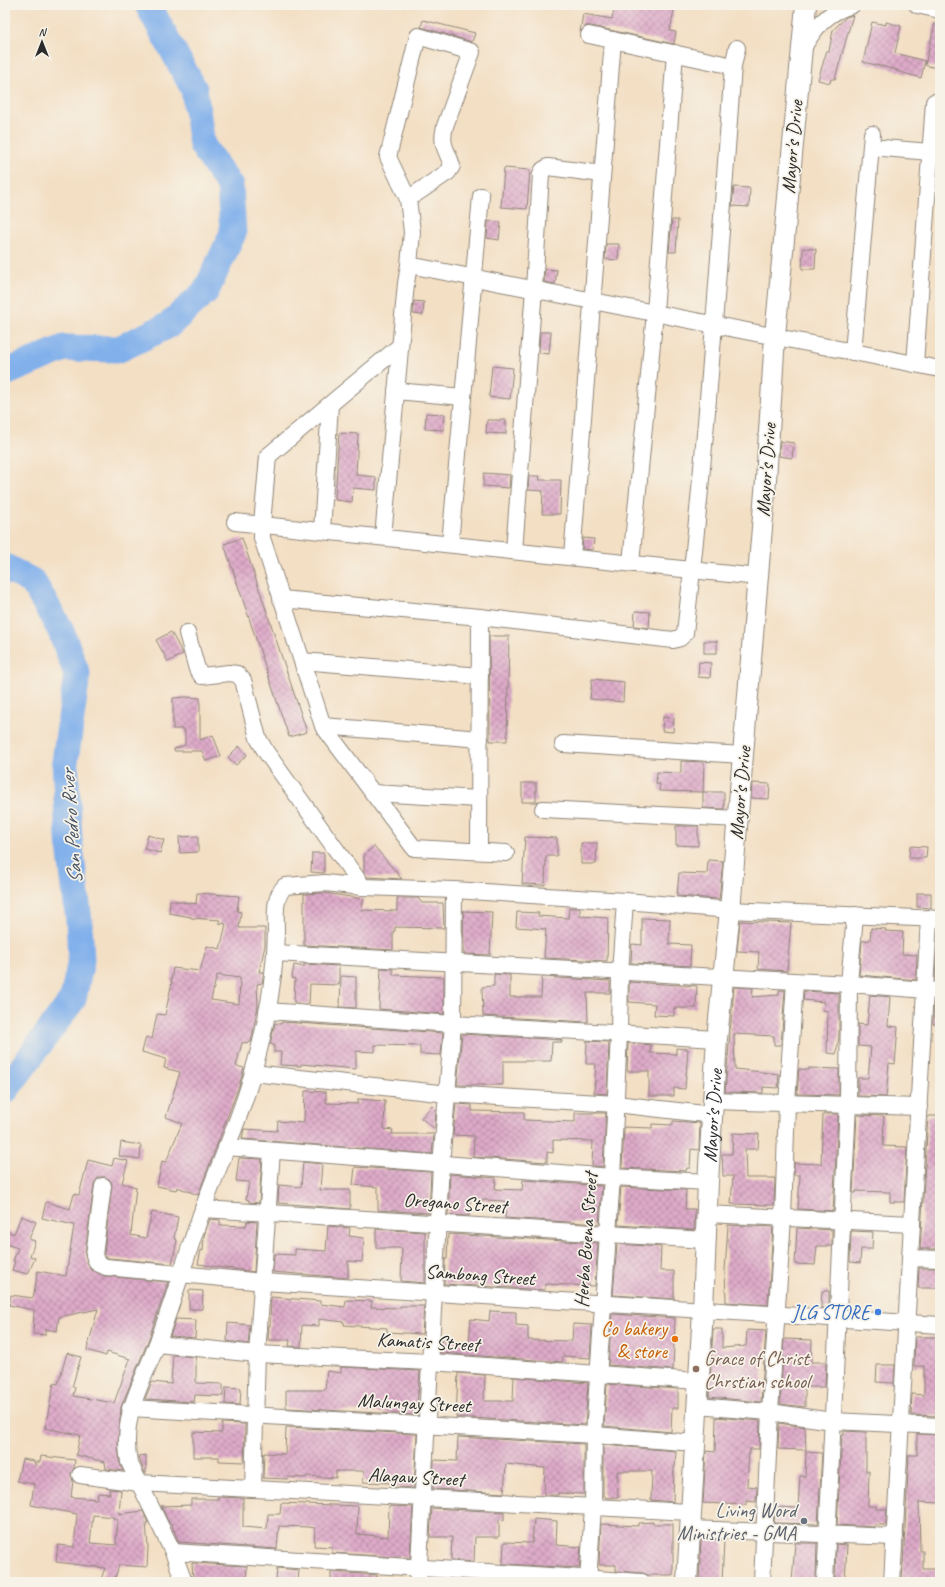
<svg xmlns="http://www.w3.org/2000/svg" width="945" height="1587" font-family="Caveat,sans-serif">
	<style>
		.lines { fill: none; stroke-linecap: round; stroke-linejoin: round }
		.river { stroke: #81b0eb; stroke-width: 27 }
		.building { fill: url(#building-cross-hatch); fill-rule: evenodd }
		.minor-casing { stroke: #8f8578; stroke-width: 18 }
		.tertiary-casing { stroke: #8f8578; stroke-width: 22 }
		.minor { stroke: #fff; stroke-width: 16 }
		.tertiary { stroke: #fff; stroke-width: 20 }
		.shop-dot { fill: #3f7fe0; stroke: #f7f3e8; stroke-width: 1.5 }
		.food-dot { fill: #e8710a; stroke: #f7f3e8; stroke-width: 1.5 }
		.education-dot { fill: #8d6e63; stroke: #f7f3e8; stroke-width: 1.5 }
		.worship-dot { fill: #6b7280; stroke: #f7f3e8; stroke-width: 1.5 }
		.labels { text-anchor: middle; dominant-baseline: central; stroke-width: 3.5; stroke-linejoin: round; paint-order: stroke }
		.street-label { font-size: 20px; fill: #2b2b2b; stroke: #f7f3e8 }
		.shop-label { font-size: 20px; fill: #366cbe; stroke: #f7f3e8; text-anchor: end }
		.food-label { font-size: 20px; fill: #c56008; stroke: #f7f3e8; text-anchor: end }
		.education-label { font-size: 20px; fill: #785e54; stroke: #f7f3e8; text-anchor: start }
		.worship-label { font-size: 20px; fill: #5b616d; stroke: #f7f3e8; text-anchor: end }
		.water-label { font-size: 21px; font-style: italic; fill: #455365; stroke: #f7f3e8 }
	</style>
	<defs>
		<pattern id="building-cross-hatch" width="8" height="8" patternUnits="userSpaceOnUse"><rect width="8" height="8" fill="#deaac9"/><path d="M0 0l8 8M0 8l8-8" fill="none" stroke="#b48ba3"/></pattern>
	</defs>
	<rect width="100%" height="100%" fill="#f7f3e8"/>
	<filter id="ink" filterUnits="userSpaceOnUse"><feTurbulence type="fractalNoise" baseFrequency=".025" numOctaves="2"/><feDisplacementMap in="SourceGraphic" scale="8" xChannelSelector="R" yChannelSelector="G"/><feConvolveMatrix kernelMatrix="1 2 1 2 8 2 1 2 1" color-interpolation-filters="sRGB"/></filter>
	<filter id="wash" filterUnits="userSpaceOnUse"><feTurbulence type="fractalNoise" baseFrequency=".012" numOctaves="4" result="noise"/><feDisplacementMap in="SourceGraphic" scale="16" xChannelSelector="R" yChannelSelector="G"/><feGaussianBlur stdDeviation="0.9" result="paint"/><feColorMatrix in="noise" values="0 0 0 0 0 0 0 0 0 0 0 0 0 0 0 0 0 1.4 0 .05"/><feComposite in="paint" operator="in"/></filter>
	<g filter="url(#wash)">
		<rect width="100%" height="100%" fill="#f3dfc4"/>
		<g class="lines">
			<g class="river">
				<path d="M5,373L64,348L119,349L169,325L206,291L233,233L230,186L202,145L194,89L148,5"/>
				<path d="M5,567L33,582L60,629L77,674L65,762L69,838L79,921L81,960L73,999L5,1091"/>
			</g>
		</g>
		<g id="blocks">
			<g class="building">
				<path d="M615,5H675L670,31L676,32L674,44L591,26H586L580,32L583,14L612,19Z"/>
				<path d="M853,15L835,79H831L830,83L818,80L827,50L829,51L833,30L846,17Z"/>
				<path d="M423,20L475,33L472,42L421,27Z"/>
				<path d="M872,22L886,25V22L901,26L895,53L925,61L921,78L897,71V70L863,62Z"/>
				<path d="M935,23L940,24V69L925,65Z"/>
				<path d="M504,168L530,170L527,209L501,207Z"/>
				<path d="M734,187L750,188L749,207L732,206Z"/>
				<path d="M672,220H678L676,252H669Z"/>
				<path d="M488,221L501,222L499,240L487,238Z"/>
				<path d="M606,244H619L618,260L605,259Z"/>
				<path d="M803,248L816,249L815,269H802Z"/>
				<path d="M545,269L557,270L555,284L544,282Z"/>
				<path d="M414,301L424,302L423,315L413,314Z"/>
				<path d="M540,332H551L549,354L539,353Z"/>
				<path d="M492,366L513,368L510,399L489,397Z"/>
				<path d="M426,413L445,414L444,430L425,429Z"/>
				<path d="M487,420H506V434L486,433Z"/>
				<path d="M339,433L358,434L356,475L376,477V490L353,488L352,502L335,500Z"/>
				<path d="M780,441L794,443L792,458L779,456Z"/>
				<path d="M484,473L510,475L509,488L483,486Z"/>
				<path d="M529,476H540L539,480H561L560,514H542L543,491L528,490Z"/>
				<path d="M242,538L307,732L289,737L224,544Z"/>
				<path d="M583,538L594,539L593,550L582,549Z"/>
				<path d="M635,611L650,612L649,628L634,626Z"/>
				<path d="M171,632L183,654L168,662L156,640Z"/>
				<path d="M489,636H509L507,741H490Z"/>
				<rect x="704" y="641" width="13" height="12"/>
				<path d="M699,662L711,663L710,678L698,677Z"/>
				<path d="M592,679L624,682L623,702L590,699Z"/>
				<path d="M186,697L200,698V740L213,735L221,756L206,761L202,751H174V749L185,745V734L184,729H173V698Z"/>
				<path d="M663,717L674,718L673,732L662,731Z"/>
				<path d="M239,746L247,755L236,765L228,757Z"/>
				<path d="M681,761L704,762L703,792H724V809L703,808V792L659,791L660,784H656L657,772L681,773Z"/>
				<rect x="522" y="783" width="14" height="19"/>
				<path d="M752,783L770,784L769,799L751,798Z"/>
				<path d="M676,826H698V846L676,845Z"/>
				<path d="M148,835L164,840L160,853L144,849Z"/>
				<path d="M198,836V852L180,853L179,837Z"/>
				<path d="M525,837L557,838V856H546L545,885L522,884Z"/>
				<path d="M581,843H597L596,864H581Z"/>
				<path d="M374,846L402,879L367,877L364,872V855Z"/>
				<path d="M910,846L927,847L926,858H909Z"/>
				<path d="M312,853H324V873L311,872Z"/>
				<path d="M708,860L723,861L719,899L677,896L679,873L707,874Z"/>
				<path d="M197,893L239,896L237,911L241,912L239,928H265V946L259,972H264L262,983L257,984L258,1006L251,1042L242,1043L236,1066L244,1068L239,1086L198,1195L177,1187L176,1190L157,1186L162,1161L166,1162L182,1123L166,1117L180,1072L164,1068L166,1059L142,1052L146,1037L152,1039L157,1014L165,1015L172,982H171L173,968L200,971L207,946L220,949L226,924L219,923L220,920L191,918V917L169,913L170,900L196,904ZM217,975L240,978L239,1004L211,1000Z"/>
				<path d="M325,893L364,899L361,910L397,911V898H418L422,903H443L444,928L395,927V931H393V950L304,945V894Z"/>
				<path d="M917,893H931V908L917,907Z"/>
				<path d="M569,908H580V916L608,918L607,961L544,958L546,929L516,927L517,912L539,913L538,916L568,918Z"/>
				<path d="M463,911L492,912L490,955L464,954Z"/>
				<path d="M642,918L670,919L669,944L691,945L690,966L631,963L632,944L642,945Z"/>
				<path d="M740,921L791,923L787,971L758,969L759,952L737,951Z"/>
				<path d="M871,928L886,929L885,931L903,932L902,954L917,955L916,980L859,975L862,941L870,940Z"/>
				<path d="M936,956H940V981H935Z"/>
				<path d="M304,964L339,966V985L310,984L309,1004L294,1003L295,979L292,978L294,965L304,967Z"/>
				<path d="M381,968L393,969V975L444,977V1014L379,1009Z"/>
				<path d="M494,974L510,975V997H541L542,977L610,981V993H587L588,1022L483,1016L482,987L494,986Z"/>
				<path d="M341,976L356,977V1008L340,1007Z"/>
				<path d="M629,982L697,986L696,1008H674V1016L654,1015L655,1004L629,1002Z"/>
				<path d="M734,987L753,988L752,997L779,995V990H785L781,1045H774V1036L734,1034L735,1069L779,1074L778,1088L763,1087V1093L725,1092Z"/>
				<path d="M804,991L839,993V1037L836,1054L827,1053L828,1011L823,1010L824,1002L803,1000Z"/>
				<path d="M870,995L890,997L888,1026L898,1027L895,1064L889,1063L886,1097L858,1096V1078H868L871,1047L858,1046V1024L867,1025Z"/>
				<path d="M934,1000H940V1024H933Z"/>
				<path d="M282,1022L443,1033L441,1055L420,1054V1046L375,1045V1052L356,1051V1069L301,1064V1066L280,1065L281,1052H274V1045L270,1044L275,1023L281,1024Z"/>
				<path d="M462,1034L562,1040V1042H552L551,1061H503V1085H457Z"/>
				<path d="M587,1041L609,1042L607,1094L594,1093L596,1064H586Z"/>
				<path d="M628,1043L651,1045L650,1053L676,1054V1048L688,1049L685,1089L674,1088V1096H649V1071H627Z"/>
				<path d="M809,1068L839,1069V1095L797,1094L799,1069L809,1070Z"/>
				<path d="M305,1091L326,1092V1103L358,1104V1099L385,1101L384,1129L393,1130L392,1134H434L432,1154L242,1139L244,1129L277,1131L278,1121L304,1123Z"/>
				<path d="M456,1104L472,1105V1111L524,1112V1120L575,1122V1113H606L603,1167L592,1166L593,1141L553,1140V1153L547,1152V1162L473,1157L474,1136L453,1135Z"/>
				<path d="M432,1106L436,1110L435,1129L421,1118Z"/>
				<path d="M823,1114H838L833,1211L798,1209L800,1175H794V1163L821,1164Z"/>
				<path d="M857,1115L884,1116L883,1146L907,1147L904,1202H890V1192L856,1191V1193H853Z"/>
				<path d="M928,1116H940V1224H938L936,1249H920Z"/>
				<path d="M673,1121L700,1123L699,1150L691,1149L690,1168H687L686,1171L622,1168L624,1127L652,1128V1124L673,1125Z"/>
				<path d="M733,1133L759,1134L758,1149H745L746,1178H775L774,1205L731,1204L733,1176H723L722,1154H732Z"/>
				<path d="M121,1142L141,1145L140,1159L119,1156Z"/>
				<path d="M114,1158L128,1161L122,1183L136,1187L131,1235L146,1238L152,1212L178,1217L174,1238L177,1240L172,1264L108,1258L104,1254L112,1183L109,1179L104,1177H99L94,1184L85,1254L90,1269L105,1276L168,1282L148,1341L121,1407L118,1445L120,1463L123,1471L106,1469L105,1462L76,1455L80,1435L45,1428L54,1383L58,1384L67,1353L81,1357L72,1387H75L73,1396L114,1403L130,1359L107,1352L106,1356L87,1350L98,1309L59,1317L57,1331L45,1329V1335L33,1334L34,1310L9,1305L11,1295L33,1298L38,1271L66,1276L74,1225L42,1218L46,1202L70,1209L74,1194L79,1195L88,1160L112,1166Z"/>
				<path d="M239,1158L262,1159L259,1203L249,1202V1200L246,1199L249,1182L236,1181Z"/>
				<path d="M303,1162L322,1164L320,1190H350V1209L278,1203L279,1185L301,1187Z"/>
				<path d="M355,1167L431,1172L429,1213L378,1210V1187L353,1185Z"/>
				<path d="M450,1174L496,1178L495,1189L522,1190L523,1180L602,1186L599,1224L505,1218L506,1202L503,1201L470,1199L469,1216L448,1215Z"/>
				<path d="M621,1187L686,1190L685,1209H695L694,1230L618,1225Z"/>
				<path d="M21,1216L36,1222L29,1239L35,1241L30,1256L35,1258L28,1274L12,1270L15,1261H13L18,1248L5,1244L7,1231L14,1234Z"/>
				<path d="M210,1219L220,1220V1225L246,1226L247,1221L257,1222L254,1272L198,1264L201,1250L203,1251L204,1236Z"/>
				<path d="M728,1225L773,1227L768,1305L726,1302L725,1271Z"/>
				<path d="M328,1226L350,1228L349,1236L364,1238L362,1262L348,1261V1278L273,1272L274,1254L295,1255V1249L326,1251Z"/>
				<path d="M797,1228L832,1230V1246H817L815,1265L795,1264Z"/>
				<path d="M376,1229L425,1232V1283L401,1281L402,1248H376Z"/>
				<path d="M851,1231L873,1232L872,1249H861L860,1263L850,1262Z"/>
				<path d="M448,1234L598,1243L595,1286L545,1284V1290L444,1284L445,1259H447Z"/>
				<path d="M617,1244L661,1247L660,1271H674V1299L613,1295Z"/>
				<path d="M919,1268H940V1288H918Z"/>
				<path d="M189,1290L203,1291L202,1309H189Z"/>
				<path d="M822,1291H829V1308H821Z"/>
				<path d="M271,1297L320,1301V1304L345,1307L346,1300L372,1301L371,1307L400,1308V1306H424L422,1334L387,1332V1328L344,1325V1322L319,1319V1326L302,1325L301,1347L289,1346L290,1340H268L269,1325L270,1326Z"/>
				<path d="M490,1311L516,1312V1325L528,1326V1340L572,1341L573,1324L592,1325L590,1358L563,1356L562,1362L440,1353L441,1340L469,1343L471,1319L489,1321Z"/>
				<path d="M612,1314L675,1318L673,1370L608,1365Z"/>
				<path d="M176,1319L196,1320L195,1338L170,1336Z"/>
				<path d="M228,1323L250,1325L248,1344L227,1341Z"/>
				<path d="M713,1329H722V1348L746,1346L747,1330L766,1331L761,1402L709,1397Z"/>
				<path d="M915,1337H938L940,1416L911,1415L912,1394L924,1395V1366H914Z"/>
				<path d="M784,1339L812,1340L811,1362H826L825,1387H805V1407L780,1404Z"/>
				<path d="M173,1355L195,1357L196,1360V1383L223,1384V1396L195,1395L194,1402L145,1399L152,1382L171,1384Z"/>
				<path d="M877,1365H895L894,1383L876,1382Z"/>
				<path d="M341,1367L420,1371L416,1415L286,1408V1390H325L327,1371L341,1373Z"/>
				<path d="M458,1373L485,1375L484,1401H513L514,1377L588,1383L585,1425L456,1417Z"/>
				<path d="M607,1384L678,1389V1408H672L671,1432L604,1426Z"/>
				<path d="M226,1387L241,1388L240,1405L225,1404Z"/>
				<path d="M716,1417L760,1421L759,1449H749L747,1486L757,1487L756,1502L746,1501V1505L703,1503L706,1451L715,1452Z"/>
				<path d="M222,1423L245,1424L244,1462L219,1461V1457H193V1432L222,1433Z"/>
				<path d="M779,1423L805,1427L806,1450L778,1449Z"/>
				<path d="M286,1427L417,1434L414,1488L390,1487V1483L363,1482L364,1471H336V1478L307,1476L306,1478L288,1477L287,1479L263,1478L264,1453L285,1454Z"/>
				<path d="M844,1431L866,1432V1471H869L868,1506H876V1509H887L886,1525H875V1527L837,1525L842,1435H844Z"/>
				<path d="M917,1434L940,1435V1503L919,1502L920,1551H923V1569H940V1582H902L909,1455H917Z"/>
				<path d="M458,1437L584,1444V1494L558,1493V1495H544L545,1468L506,1464L504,1493L433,1489L434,1460L457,1461Z"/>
				<path d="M603,1445L676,1451L675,1467H674L673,1502L651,1500L652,1471H617L618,1497L606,1498L605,1496H603Z"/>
				<path d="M806,1452L822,1453L818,1524L774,1523L775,1507L798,1508L800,1476H805Z"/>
				<path d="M146,1455V1473H145L138,1456Z"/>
				<path d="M41,1456L75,1460L74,1468L71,1474L73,1481L71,1497L97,1499L98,1493L110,1494L109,1489L121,1490L119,1514L143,1511L148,1523H146L148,1547L147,1567L119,1565L114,1582H100L105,1568L56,1562L58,1545L74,1547L77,1514L31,1505L34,1484L17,1481L22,1459L34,1461L36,1466L37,1462H40ZM93,1515L113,1517L114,1519H117L116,1545L90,1543Z"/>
				<path d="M218,1497L243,1498V1527L267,1529L268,1514H280L281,1503L358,1506L357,1534L388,1537L389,1506L413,1507L410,1558L332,1553V1547L314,1546L315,1528L308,1527L279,1526L277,1549L179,1542L171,1523H169L161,1506L191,1505V1499H218Z"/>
				<path d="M432,1508L504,1512V1520L499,1519V1537H475L474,1562L451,1560L452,1537H430Z"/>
				<path d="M534,1519L557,1521L556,1545L581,1547L579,1568L503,1564L504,1542L532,1543Z"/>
				<path d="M653,1522V1524H673V1575H648L643,1573L616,1571V1565H599L601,1524L638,1526V1523Z"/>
				<path d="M701,1539L724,1540L722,1582H699Z"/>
				<path d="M795,1543H817L816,1582H792Z"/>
				<path d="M836,1544L847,1545L845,1582H835Z"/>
				<path d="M192,1563L247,1566L246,1582H193Z"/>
				<path d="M277,1568L299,1570L298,1582H276Z"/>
				<path d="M331,1572L377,1575L376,1582H331Z"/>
			</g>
		</g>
	</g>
	<g filter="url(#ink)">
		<use href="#blocks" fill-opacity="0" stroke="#8f8578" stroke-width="1"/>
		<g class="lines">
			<defs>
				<g id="minor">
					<path d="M917,5L940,10"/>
					<path d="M589,35L733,66"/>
					<path d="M418,36L472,52L445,126C440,147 447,148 452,166L448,172L408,199L388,157Z"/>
					<path d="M803,48C815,27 827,12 852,5"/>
					<path d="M871,147L930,152"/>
					<path d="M408,199L412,232L409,265L940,369"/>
					<path d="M400,346L268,456L262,524V538L323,726L414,848L506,853"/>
					<path d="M853,352L872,134"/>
					<path d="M915,364L934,102L940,103"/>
					<path d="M396,391L463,397"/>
					<path d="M235,522L758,577"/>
					<path d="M322,531L330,405"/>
					<path d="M383,537L406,283L409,265"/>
					<path d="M450,544L481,196"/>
					<path d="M514,551L534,289L541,174L543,170L548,167L602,174"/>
					<path d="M572,557L613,40"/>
					<path d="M631,563L655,312L675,53"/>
					<path d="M281,599L480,617L673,640L680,638L685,633C707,445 719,255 733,66L737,48"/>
					<path d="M187,633L197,669L202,676L229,673L237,674L243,680L258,738L266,752L363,887"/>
					<path d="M302,661L480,676"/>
					<path d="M323,726L480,739"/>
					<path d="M563,744L743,755"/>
					<path d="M373,793L479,799"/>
					<path d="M543,809L738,819"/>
					<path d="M479,851L480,617"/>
					<path d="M275,953L849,984L940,991"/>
					<path d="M267,1011L453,1024L717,1039"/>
					<path d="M253,1073L448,1094L616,1104L713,1115"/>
					<path d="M713,1101L919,1107"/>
					<path d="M226,1147L612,1177L708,1182"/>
					<path d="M103,1186L94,1255L97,1263L106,1267L263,1282L940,1325"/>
					<path d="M203,1209L705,1240"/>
					<path d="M707,1214L912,1224"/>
					<path d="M910,1258L940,1259"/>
					<path d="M157,1344L257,1354L430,1362L698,1381"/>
					<path d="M697,1406L770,1412L832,1421L940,1426"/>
					<path d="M130,1408L594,1435L694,1443"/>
					<path d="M80,1475L139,1483L690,1512"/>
					<path d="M253,1489L257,1354L272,1151"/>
					<path d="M690,1529L895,1537"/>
					<path d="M173,1552L642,1582"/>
					<path d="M184,1582L173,1552L129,1462C120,1415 142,1385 157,1344C174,1299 187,1253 203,1209C219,1163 241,1118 253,1072C266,1027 275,978 276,932C276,916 273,898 285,886L325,883L363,887L454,890L625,901L730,910L940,919"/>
					<path d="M418,1582L441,1165L453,1024L454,890"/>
					<path d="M588,1582L593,1507L594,1435L612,1177L619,1034L620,973L625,901"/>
					<path d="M762,1582L770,1412L783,1218L787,1103L795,982"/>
					<path d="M825,1582L848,1104L849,984L855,915"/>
					<path d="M892,1582L929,918"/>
				</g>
				<g id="tertiary">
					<path id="s1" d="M687,1582L703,1310L708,1182L717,1039L730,910L766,480L775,336L806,5"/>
				</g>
			</defs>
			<use href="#minor" class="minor-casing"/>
			<use href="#tertiary" class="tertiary-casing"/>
			<use href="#minor" class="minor"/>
			<use href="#tertiary" class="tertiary"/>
		</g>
	</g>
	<circle class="shop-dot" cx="878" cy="1312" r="4"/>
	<circle class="food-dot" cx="675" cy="1339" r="4"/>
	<circle class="education-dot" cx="696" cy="1369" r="4"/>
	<circle class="worship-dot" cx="804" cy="1521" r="4"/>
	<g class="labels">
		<g class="street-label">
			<text transform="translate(792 147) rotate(-85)">Mayor's Drive</text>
			<text transform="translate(766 470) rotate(-86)">Mayor's Drive</text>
			<text transform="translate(740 793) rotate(-85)">Mayor's Drive</text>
			<text stroke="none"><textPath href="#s1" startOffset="467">Mayor's Drive</textPath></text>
			<text transform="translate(455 1203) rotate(4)">Oregano Street</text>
			<text transform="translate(586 1240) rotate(-86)">Herba Buena Street</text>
			<text transform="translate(480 1275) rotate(4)">Sambong Street</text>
			<text transform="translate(428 1342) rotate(3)">Kamatis Street</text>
			<text transform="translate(414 1403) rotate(3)">Malungay Street</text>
			<text transform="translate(416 1477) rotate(3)">Alagaw Street</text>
		</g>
		<g class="shop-label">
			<text x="870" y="1312">JLG STORE</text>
		</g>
		<g class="food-label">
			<text x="667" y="1328">Co bakery<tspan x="667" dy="23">&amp; store</tspan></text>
		</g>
		<g class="education-label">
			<text x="704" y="1358">Grace of Christ<tspan x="704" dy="23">Chrstian school</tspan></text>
		</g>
		<g class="worship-label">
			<text x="796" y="1510">Living Word<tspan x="796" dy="23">Ministries - GMA</tspan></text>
		</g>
		<g class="water-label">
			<text transform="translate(71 827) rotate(-94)">San Pedro River</text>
		</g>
	</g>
	<rect width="945" height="1587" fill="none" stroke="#f7f3e8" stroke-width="20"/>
	<g transform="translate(42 42)" stroke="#f7f3e8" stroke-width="3" paint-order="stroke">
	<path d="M0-3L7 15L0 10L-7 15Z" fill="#2b2b2b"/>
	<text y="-6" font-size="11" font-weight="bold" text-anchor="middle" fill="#2b2b2b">N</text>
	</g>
</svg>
